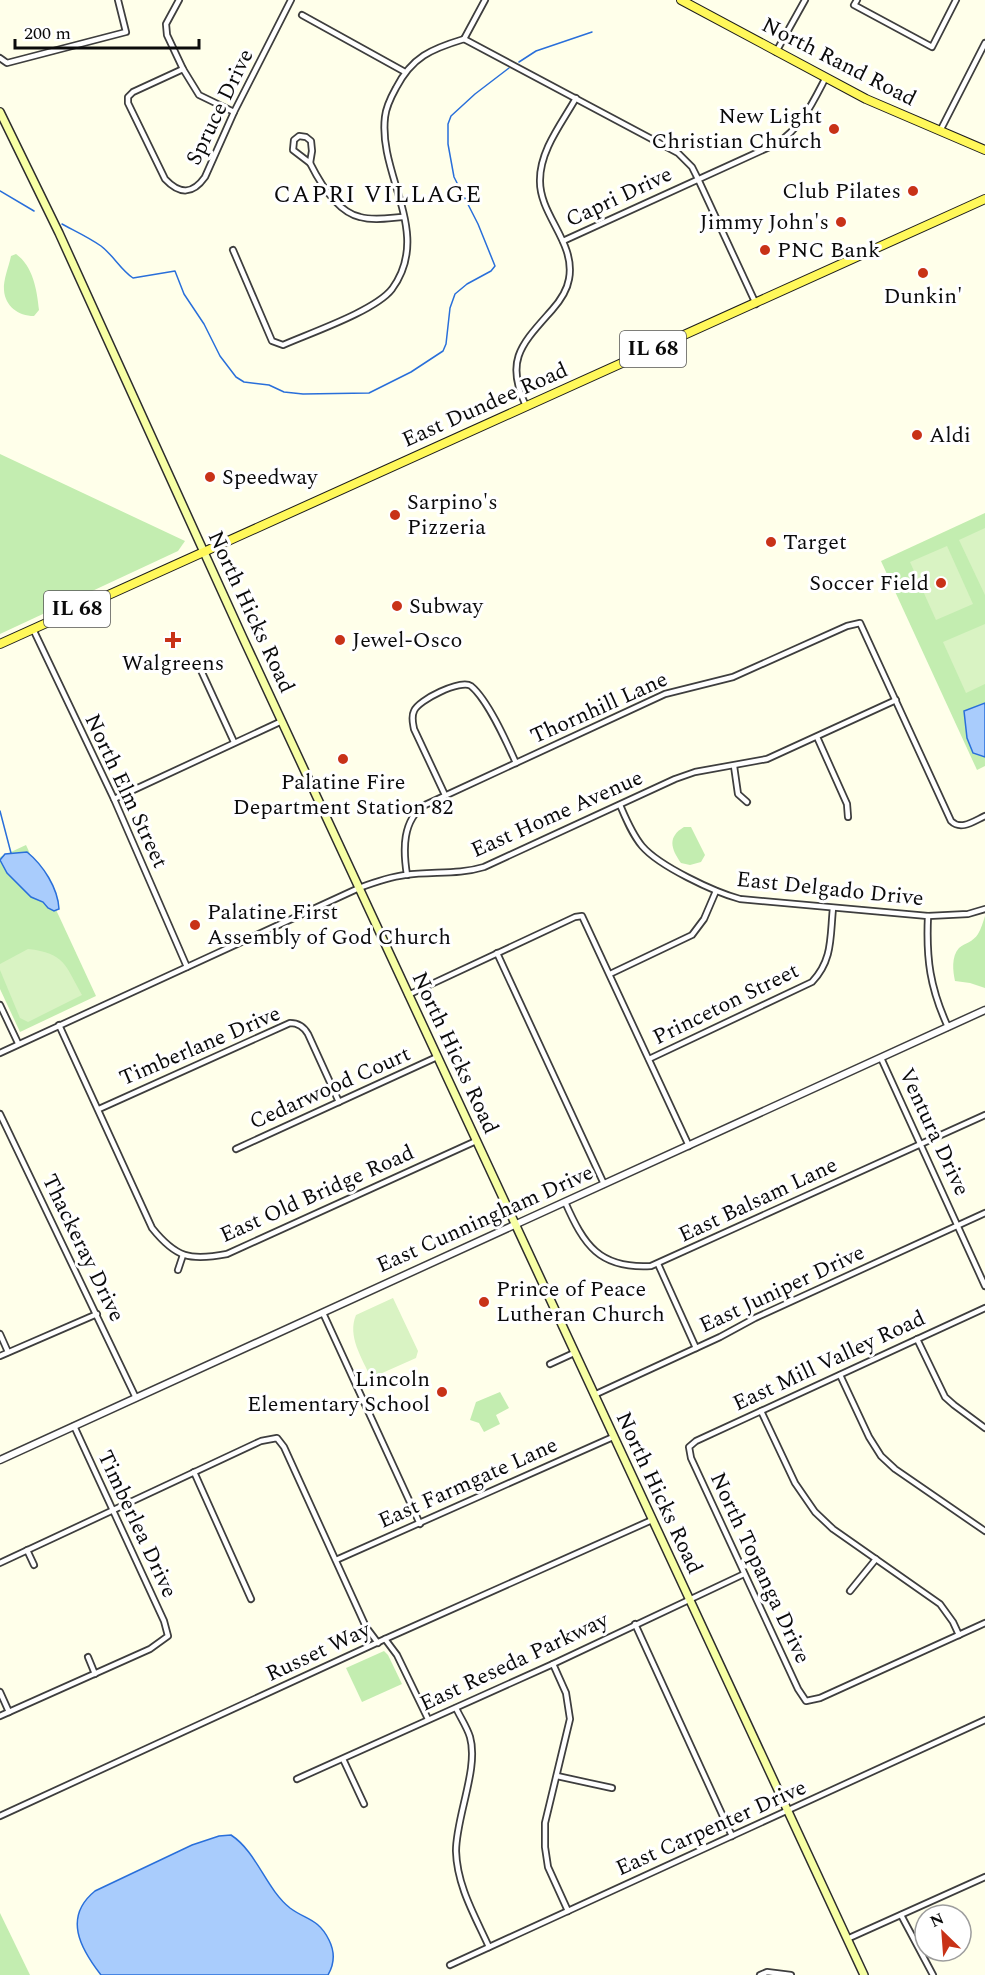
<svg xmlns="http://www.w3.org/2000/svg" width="985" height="1975" font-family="Spectral,serif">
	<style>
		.green { fill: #c3edb0 }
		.pitch { fill: #d9f3c3 }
		.water { fill: #a9ccfc; stroke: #296fda; stroke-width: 1.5 }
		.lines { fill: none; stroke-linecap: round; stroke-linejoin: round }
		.stream { stroke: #296fda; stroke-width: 1.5 }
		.minor-casing { stroke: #3e3e3e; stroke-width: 8 }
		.tertiary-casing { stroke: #3e3e3e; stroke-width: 9 }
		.secondary-casing { stroke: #2d2d2d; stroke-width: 10 }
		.primary-casing { stroke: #1c1c1c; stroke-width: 10 }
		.minor { stroke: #fff; stroke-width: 4.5 }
		.tertiary { stroke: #fff; stroke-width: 6 }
		.secondary { stroke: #f7ffa5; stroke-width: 7 }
		.primary { stroke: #fff85a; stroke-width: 8 }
		.poi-dot { fill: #c83217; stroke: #fff; stroke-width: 2 }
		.labels { text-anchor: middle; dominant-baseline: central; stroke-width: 6; stroke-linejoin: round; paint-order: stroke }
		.shield { fill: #fff; stroke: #545454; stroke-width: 1.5 }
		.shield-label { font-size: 21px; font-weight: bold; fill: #0b0b0b }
		.street-label { font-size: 22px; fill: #0b0b0b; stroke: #fff }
		.poi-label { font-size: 22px; fill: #0b0b0b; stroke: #fff; text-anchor: start }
		.neighbourhood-label { font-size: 24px; letter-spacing: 1.5px; fill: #0b0b0b; stroke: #fff }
	</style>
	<rect width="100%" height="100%" fill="#ffffea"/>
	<g class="green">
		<path d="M16,254C33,266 37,290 39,310L34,316C18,316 5,306 4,290C3,280 9,266 11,256Z"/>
		<path d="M0,454L185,541L178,551L0,634Z"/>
		<path d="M985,513V766L977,770L881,561Z"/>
		<path d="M684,827H691L705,855L701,862L690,865L681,863C671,849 667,837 684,827Z"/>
		<path d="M26,845L96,996L20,1032L0,989V857Z"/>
		<path d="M985,916V988L970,983L955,981C953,971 951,957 959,948C965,943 973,942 978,934C981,929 983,922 985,916Z"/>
		<path d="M500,1392L509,1408L496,1415L500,1424L484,1432L479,1423L470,1420L476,1402Z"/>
		<path d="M384,1651L388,1655L402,1684L362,1702L346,1668Z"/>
		<path d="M0,1913L30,1975H0Z"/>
	</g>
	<g class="pitch">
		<path d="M985,528V595L959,540Z"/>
		<path d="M947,546L973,604L936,620L910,562Z"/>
		<path d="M985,624V684L966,693L943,642Z"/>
		<path d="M28,949C65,953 65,965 82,995L28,1022L20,1018L0,970V964Z"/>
		<path d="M393,1298L418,1351L416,1358L371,1378C362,1358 347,1336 356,1315Z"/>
	</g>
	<g class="water">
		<path d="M985,703V757L973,753L967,738L964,711Z"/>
		<path d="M27,852C43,865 58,888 59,909L54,911L48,908L43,902L31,897L7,873L0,860L5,854Z"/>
		<path d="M231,1835C257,1852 266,1889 290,1908C306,1920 318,1918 329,1940C335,1952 335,1963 328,1975H101C80,1948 63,1917 95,1891L192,1845L219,1836Z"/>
	</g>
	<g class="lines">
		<g class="stream">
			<path d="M519,62L536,51L592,32"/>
			<path d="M0,191L34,211"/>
			<path d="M62,224C75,231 90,238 101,246C114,256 120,269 133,278L175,271L184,294L204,324L220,356L236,377L244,382L269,385L284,392L303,394L369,393L411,372L443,351L446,344L450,308L455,294L467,284L491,271L495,266L478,224L454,177L448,144V124L451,116L475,94L509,68"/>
			<path d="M0,811L11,853"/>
		</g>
		<defs>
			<g id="minor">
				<path d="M179,0L166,24L167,35L183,69L199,95L234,112"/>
				<path d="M857,0L854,5L932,47L956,0"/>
				<path d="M302,15L405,72"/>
				<path d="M464,39L678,153L692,167L698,179L756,304"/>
				<path d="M464,39L485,0"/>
				<path d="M776,52L805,0"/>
				<path d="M0,58L7,63L126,32L118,0"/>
				<path d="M183,69L133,92L128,97V103L165,179C180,195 193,194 205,177L234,112L291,0"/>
				<path d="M940,131L985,43"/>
				<path d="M299,136L306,137L311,141L312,151L310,163L293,150L294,140Z"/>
				<path d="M310,163C320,183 337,212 360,217C374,221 389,218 403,217"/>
				<path d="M563,241L776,144C801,128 812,104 825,79"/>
				<path d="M233,250L272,341L283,345C310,333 375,311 392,289C433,233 378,176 385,117C386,107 391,97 396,88C412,57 431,49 464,39"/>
				<path d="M526,406C504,360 522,344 552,310C560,301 567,291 569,279C576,242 539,215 540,180C540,150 562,123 576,98"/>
				<path d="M33,629L114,799L187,967"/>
				<path d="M199,666L234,742"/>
				<path d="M817,737L847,804L848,817"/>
				<path d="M734,766L738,794L747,802"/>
				<path d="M445,795L414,729C413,723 411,717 414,711C418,700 461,679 471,686C488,700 507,743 516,763"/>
				<path d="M114,799L282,721"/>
				<path d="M620,805C626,819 632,834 642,846C659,866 714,892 740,899L928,916L968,914L985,909"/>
				<path d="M407,875C403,850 402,820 425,805L665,694L733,677L847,626L860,623L951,821C961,831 974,821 985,816"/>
				<path d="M928,916C926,959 930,988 948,1027"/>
				<path d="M497,953L604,1184"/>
				<path d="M610,974L692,935L704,919L716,891"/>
				<path d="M408,995L575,917L582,916L689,1146"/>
				<path d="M0,1005L18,1043"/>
				<path d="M59,1025L152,1228C176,1258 190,1261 227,1254L476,1141"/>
				<path d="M0,1053L359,888C375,882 389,877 405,875C432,871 458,875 484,867L675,779L695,772L767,759L896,700"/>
				<path d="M881,1058L985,1286"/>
				<path d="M649,1059L812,982C833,960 830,937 833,908"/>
				<path d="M99,1109L290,1023C299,1023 304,1027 308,1034L339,1102"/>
				<path d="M0,1114L136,1398"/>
				<path d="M236,1149L437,1057"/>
				<path d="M565,1202C584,1245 599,1269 651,1266L985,1115"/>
				<path d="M658,1264L696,1348"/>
				<path d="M178,1270L183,1255"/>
				<path d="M985,1308L696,1441L689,1447L691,1458L798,1689L806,1701L820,1698L985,1623"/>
				<path d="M323,1313L420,1524"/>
				<path d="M0,1334L8,1352"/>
				<path d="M917,1339L945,1397L954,1405L985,1428"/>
				<path d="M0,1356L97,1314"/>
				<path d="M550,1364L574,1353"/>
				<path d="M840,1375L869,1437L881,1456L895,1469L985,1531"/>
				<path d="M594,1395L720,1337L755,1318L985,1213"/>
				<path d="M761,1411L795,1483L815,1512L833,1529L940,1604L953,1622L959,1635"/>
				<path d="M194,1472L251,1599"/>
				<path d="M27,1550L34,1565"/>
				<path d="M336,1560L613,1437"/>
				<path d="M0,1563L261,1441L277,1438L284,1447L366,1627L378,1643"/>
				<path d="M850,1591L876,1559"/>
				<path d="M635,1624L732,1836"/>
				<path d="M385,1639L397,1655L428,1719"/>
				<path d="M88,1657L95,1674"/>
				<path d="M553,1664L566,1693L570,1719L545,1823V1847L548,1867L568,1911"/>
				<path d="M0,1692L9,1712"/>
				<path d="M456,1708C460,1717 467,1727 470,1737C479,1768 456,1817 456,1851C457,1886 475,1916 489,1947"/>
				<path d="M0,1716L150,1649L168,1636L164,1621L74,1426"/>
				<path d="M343,1759L364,1804"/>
				<path d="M557,1776L612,1788"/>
				<path d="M297,1779L553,1664L744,1574"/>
				<path d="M0,1816L385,1639L652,1520"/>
				<path d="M901,1915L933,1975"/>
				<path d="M847,1939L985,1877"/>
				<path d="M450,1965L985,1720"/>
				<path d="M760,1975L767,1972L791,1975"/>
			</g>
			<path id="tertiary" d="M0,1460L985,1010"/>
			<path id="secondary" d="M0,112L59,233L243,638L864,1975"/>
			<g id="primary">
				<path d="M681,0L866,99L985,150"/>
				<path d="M0,644L985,199"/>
			</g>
		</defs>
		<use href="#minor" class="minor-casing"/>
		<use href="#tertiary" class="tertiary-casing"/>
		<use href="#secondary" class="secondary-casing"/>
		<use href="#primary" class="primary-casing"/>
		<use href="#minor" class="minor"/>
		<use href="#tertiary" class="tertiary"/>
		<use href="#secondary" class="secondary"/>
		<use href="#primary" class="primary"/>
	</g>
	<g class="poi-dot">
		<circle cx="834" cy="129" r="6"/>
		<circle cx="913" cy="191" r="6"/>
		<circle cx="841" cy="222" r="6"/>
		<circle cx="765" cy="250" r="6"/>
		<circle cx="923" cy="273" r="6"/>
		<circle cx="917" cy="435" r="6"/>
		<circle cx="210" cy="477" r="6"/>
		<circle cx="395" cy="515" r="6"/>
		<circle cx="771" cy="542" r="6"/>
		<circle cx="941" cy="583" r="6"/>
		<circle cx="397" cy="606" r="6"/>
		<path d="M170 631h6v6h6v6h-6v6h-6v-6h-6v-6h6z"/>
		<circle cx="340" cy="640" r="6"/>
		<circle cx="343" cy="759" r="6"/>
		<circle cx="195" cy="925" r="6"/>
		<circle cx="484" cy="1302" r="6"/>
		<circle cx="442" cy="1392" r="6"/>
	</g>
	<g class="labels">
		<g class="shield">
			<rect x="620" y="331" width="66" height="36" rx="4.5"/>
			<rect x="44" y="591" width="66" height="36" rx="4.5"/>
		</g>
		<g class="shield-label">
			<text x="653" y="349">IL 68</text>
			<text x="77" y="609">IL 68</text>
		</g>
		<g class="street-label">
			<text transform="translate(839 62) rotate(27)">North Rand Road</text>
			<text transform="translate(220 107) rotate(-64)">Spruce Drive</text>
			<text transform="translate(619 197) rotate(-25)">Capri Drive</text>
			<text transform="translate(485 405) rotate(-24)">East Dundee Road</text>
			<text transform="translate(251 612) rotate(65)">North Hicks Road</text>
			<text transform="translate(599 708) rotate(-24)">Thornhill Lane</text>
			<text transform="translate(126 791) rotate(65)">North Elm Street</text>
			<text transform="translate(557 814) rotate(-24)">East Home Avenue</text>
			<text transform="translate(830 889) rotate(6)">East Delgado Drive</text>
			<text transform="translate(726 1004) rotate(-26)">Princeton Street</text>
			<text transform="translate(200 1046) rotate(-23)">Timberlane Drive</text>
			<text transform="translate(455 1053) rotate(65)">North Hicks Road</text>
			<text transform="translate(330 1088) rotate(-24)">Cedarwood Court</text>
			<text transform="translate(934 1132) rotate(65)">Ventura Drive</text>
			<text transform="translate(317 1194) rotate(-24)">East Old Bridge Road</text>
			<text transform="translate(758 1200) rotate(-25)">East Balsam Lane</text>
			<text transform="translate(485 1219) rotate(-24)">East Cunningham Drive</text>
			<text transform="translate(83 1248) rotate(64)">Thackeray Drive</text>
			<text transform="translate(782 1289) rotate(-25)">East Juniper Drive</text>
			<text transform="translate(829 1361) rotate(-25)">East Mill Valley Road</text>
			<text transform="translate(468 1483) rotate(-24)">East Farmgate Lane</text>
			<text transform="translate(659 1493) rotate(65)">North Hicks Road</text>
			<text transform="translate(137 1524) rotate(65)">Timberlea Drive</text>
			<text transform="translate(760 1568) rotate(65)">North Topanga Drive</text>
			<text transform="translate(318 1652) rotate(-25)">Russet Way</text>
			<text transform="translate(514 1662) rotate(-25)">East Reseda Parkway</text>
			<text transform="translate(711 1828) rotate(-24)">East Carpenter Drive</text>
		</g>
		<g class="poi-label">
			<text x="822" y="116" text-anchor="end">New Light<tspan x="822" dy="25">Christian Church</tspan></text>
			<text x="901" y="191" text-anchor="end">Club Pilates</text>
			<text x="829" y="222" text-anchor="end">Jimmy John's</text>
			<text x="777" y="250">PNC Bank</text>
			<text x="923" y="296" text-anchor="middle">Dunkin'</text>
			<text x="929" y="435">Aldi</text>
			<text x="222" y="477">Speedway</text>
			<text x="407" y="502">Sarpino's<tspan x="407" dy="25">Pizzeria</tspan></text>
			<text x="783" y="542">Target</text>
			<text x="929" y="583" text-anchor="end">Soccer Field</text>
			<text x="409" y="606">Subway</text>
			<text x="352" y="640">Jewel-Osco</text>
			<text x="173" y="663" text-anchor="middle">Walgreens</text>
			<text x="343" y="782" text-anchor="middle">Palatine Fire<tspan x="343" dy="25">Department Station 82</tspan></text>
			<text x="207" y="912">Palatine First<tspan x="207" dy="25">Assembly of God Church</tspan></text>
			<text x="496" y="1289">Prince of Peace<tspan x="496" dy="25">Lutheran Church</tspan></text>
			<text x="430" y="1379" text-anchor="end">Lincoln<tspan x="430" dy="25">Elementary School</tspan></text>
		</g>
		<g class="neighbourhood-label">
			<text x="378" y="195">CAPRI VILLAGE</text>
		</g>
	</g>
	<g transform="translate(943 1933) rotate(335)"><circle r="28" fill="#ffffff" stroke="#9d9d9d" stroke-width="1.5"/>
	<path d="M0-4.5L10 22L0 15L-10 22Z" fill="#c83217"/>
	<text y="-9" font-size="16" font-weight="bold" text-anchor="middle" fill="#0b0b0b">N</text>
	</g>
	<path d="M15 39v9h184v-9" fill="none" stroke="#0b0b0b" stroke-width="3"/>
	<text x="24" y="39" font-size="18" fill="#0b0b0b" stroke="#ffffff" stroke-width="4.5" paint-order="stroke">200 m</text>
</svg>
